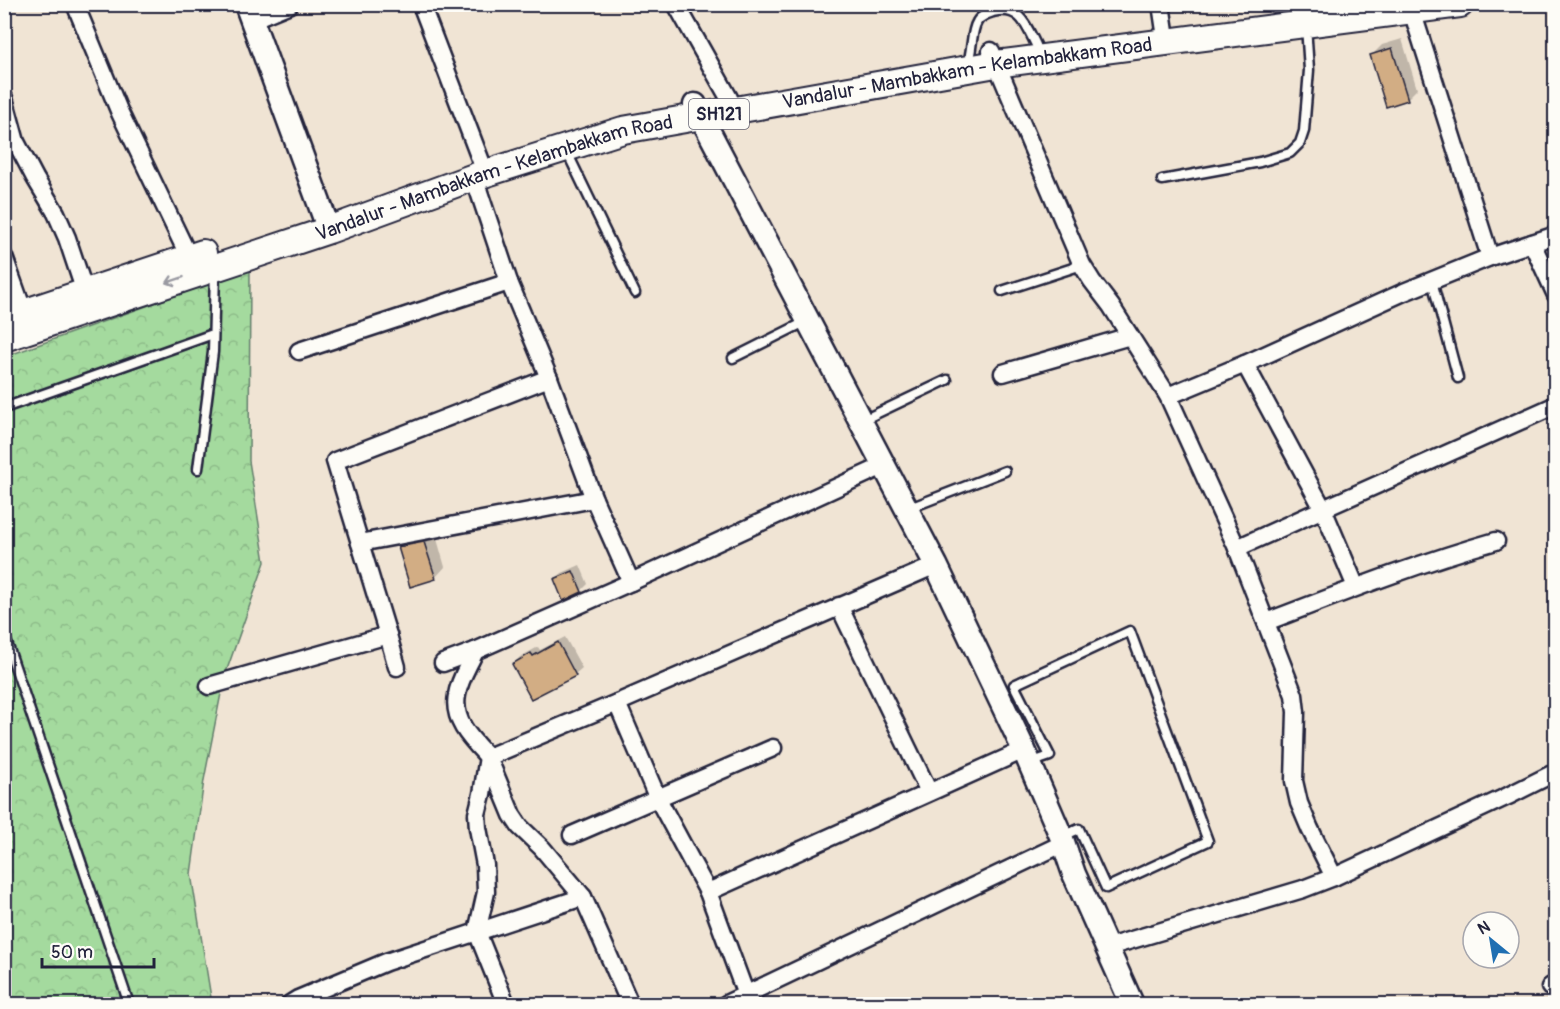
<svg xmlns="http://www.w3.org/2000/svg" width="1560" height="1009" font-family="Pangolin,sans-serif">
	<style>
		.forest { fill: url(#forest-crowns); stroke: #637e6c; stroke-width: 1.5 }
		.shadow { fill: #0003 }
		.building { fill: #d2ad84; stroke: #22223b; stroke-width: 1.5 }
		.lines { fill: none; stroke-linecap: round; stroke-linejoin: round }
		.lane-casing { stroke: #22223b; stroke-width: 13 }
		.street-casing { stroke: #22223b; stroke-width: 21 }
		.secondary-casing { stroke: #22223b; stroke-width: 27 }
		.primary-casing { stroke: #22223b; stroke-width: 30 }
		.lane { stroke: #fdfcf7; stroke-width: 8 }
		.street { stroke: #fdfcf7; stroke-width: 16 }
		.secondary { stroke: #fdfcf7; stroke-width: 22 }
		.primary { stroke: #fdfcf7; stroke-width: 26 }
		.oneway { stroke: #9a9aa2 }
		.labels { text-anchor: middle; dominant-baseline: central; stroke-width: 5; stroke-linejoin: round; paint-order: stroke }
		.shield { fill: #fdfcf7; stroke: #646373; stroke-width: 1.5 }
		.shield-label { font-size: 18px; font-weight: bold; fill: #22223b }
		.street-label { font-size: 20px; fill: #22223b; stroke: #fdfcf7 }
	</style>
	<defs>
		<pattern id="forest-crowns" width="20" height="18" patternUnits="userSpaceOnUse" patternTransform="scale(1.5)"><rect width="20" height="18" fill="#a4da9e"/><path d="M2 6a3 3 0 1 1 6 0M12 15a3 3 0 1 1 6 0" fill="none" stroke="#8dbb89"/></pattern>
	</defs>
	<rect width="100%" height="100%" fill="#f0e4d4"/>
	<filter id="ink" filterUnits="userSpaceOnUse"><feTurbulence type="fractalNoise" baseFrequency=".0167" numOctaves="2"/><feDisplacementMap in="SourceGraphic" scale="12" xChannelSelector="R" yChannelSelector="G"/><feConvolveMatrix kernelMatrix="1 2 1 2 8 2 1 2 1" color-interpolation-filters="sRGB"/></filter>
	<g filter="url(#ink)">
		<path class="forest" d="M250,269L249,461L265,562L224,678L204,780L191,874L212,1004H5L4,357Z"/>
		<g class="shadow">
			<path d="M1402,39L1417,89L1407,99L1372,55L1382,45Z"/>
			<path d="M435,532L445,567L435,578L399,548L410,537Z"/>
			<path d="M580,565L588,584L581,591L555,579L562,573Z"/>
			<path d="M565,637L582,668L575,674L513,664L520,657L538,647L540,650Z"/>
		</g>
		<g class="building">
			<path d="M1392,48L1408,100L1386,107L1370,55Z"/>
			<path d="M424,542L436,579L410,587L398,547Z"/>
			<path d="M573,571L582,592L563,601L554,579Z"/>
			<path d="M558,642L576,676L531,699L512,664L531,653L533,656Z"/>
		</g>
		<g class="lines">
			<defs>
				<g id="lane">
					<path d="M970,54C972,45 972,30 977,22C980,16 987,14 993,12C1020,5 1026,25 1036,45"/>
					<path d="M566,150L635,293"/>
					<path d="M1162,180L1260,162L1290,153L1300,143L1304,131L1309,70L1306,26"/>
					<path d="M1432,281L1458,378"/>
					<path d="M1002,291L1082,265"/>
					<path d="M733,358L807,321"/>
					<path d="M4,408L213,334"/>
					<path d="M861,421L947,380"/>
					<path d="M198,469L213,352L215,271"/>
					<path d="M907,509L1005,471"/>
					<path d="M4,634L129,1004"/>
					<path d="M1030,763L1050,756L1014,685L1130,631L1208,841L1106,888L1079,829L1063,836"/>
				</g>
				<g id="street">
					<path d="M75,4L120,113L189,257"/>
					<path d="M421,4L482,164"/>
					<path d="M676,4L729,98L734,111"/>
					<path d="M1161,4L1165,31"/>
					<path d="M1412,11L1490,257"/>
					<path d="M251,20L290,4"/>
					<path d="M991,51L1082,265L1092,281L1111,306L1168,396L1237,548L1294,695L1296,712L1294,781L1299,803L1310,829L1334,877"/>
					<path d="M4,98L16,142L35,178L56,213L67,238L88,301"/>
					<path d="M1532,243L1556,295"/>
					<path d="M4,257L24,313"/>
					<path d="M299,351L509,282"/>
					<path d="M1245,364L1323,509L1556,405"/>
					<path d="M1003,373L1130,336"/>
					<path d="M1168,396L1245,364L1404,292L1490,257L1556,235"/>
					<path d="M360,543L594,499"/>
					<path d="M1237,548L1323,509L1356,587"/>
					<path d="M631,582L883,466"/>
					<path d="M839,606L929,792"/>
					<path d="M1266,622C1342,593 1418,563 1496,541"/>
					<path d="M388,635L397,667"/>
					<path d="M475,651C469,665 459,680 457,695C452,721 472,740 488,757L617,703L936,565"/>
					<path d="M443,663L475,651L631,582L594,499L549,378L509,282L474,177"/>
					<path d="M209,686L388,635L335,461L549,378"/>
					<path d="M617,703L658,799L708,892L746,995L750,1003"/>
					<path d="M572,835L773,748"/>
					<path d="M708,892L1024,750"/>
					<path d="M1108,947L1303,889L1334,877L1508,796L1556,772"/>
					<path d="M1550,987L1556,984"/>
					<path d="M290,1004L298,999L386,962L583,897"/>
					<path d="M506,1004L477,932L486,892L485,865L478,828L477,814L482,794L488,757L512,815L520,827L542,848L583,897L630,1004"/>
					<path d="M726,1004L1064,843"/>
				</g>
				<g id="secondary">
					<path d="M246,4L329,230"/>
					<path d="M695,105L936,565L1024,750L1061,836L1074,874L1132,1004"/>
				</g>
				<g id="primary">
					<path d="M5,319L203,253"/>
					<path id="s1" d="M4,338L329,230L474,177L623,130L996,64L1460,4"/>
				</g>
			</defs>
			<use href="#lane" class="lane-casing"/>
			<use href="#street" class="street-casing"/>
			<use href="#secondary" class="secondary-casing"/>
			<use href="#primary" class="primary-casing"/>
			<use href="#lane" class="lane"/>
			<use href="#street" class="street"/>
			<use href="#secondary" class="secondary"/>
			<use href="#primary" class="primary"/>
		</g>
		<defs><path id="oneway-shaft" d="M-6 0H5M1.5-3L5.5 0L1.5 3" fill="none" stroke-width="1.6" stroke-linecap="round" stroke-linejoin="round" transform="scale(1.5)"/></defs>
		<use class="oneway" href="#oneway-shaft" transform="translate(175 280) rotate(161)"/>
	</g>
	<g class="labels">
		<rect class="shield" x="689" y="99" width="60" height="30" rx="4.5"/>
		<g class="shield-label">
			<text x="719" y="114">SH121</text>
		</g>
		<g class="street-label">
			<text stroke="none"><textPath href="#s1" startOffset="1002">Vandalur - Mambakkam - Kelambakkam Road</textPath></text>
			<text stroke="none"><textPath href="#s1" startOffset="516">Vandalur - Mambakkam - Kelambakkam Road</textPath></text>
		</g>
	</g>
	<rect width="1560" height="1009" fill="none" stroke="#fdfcf7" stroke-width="24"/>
	<rect x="12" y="12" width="1536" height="985" fill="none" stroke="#22223b" stroke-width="2" filter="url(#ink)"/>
	<g transform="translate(1491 940) rotate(330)"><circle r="28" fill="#fdfcf7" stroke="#a5a5ac" stroke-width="1.5"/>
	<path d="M0-4.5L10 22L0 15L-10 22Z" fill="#1f6fb2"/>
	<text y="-9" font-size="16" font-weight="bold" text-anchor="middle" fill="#22223b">N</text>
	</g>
	<path d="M42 958v9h112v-9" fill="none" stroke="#22223b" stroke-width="3"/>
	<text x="51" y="958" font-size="18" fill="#22223b" stroke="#fdfcf7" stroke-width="4.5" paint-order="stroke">50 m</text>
</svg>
